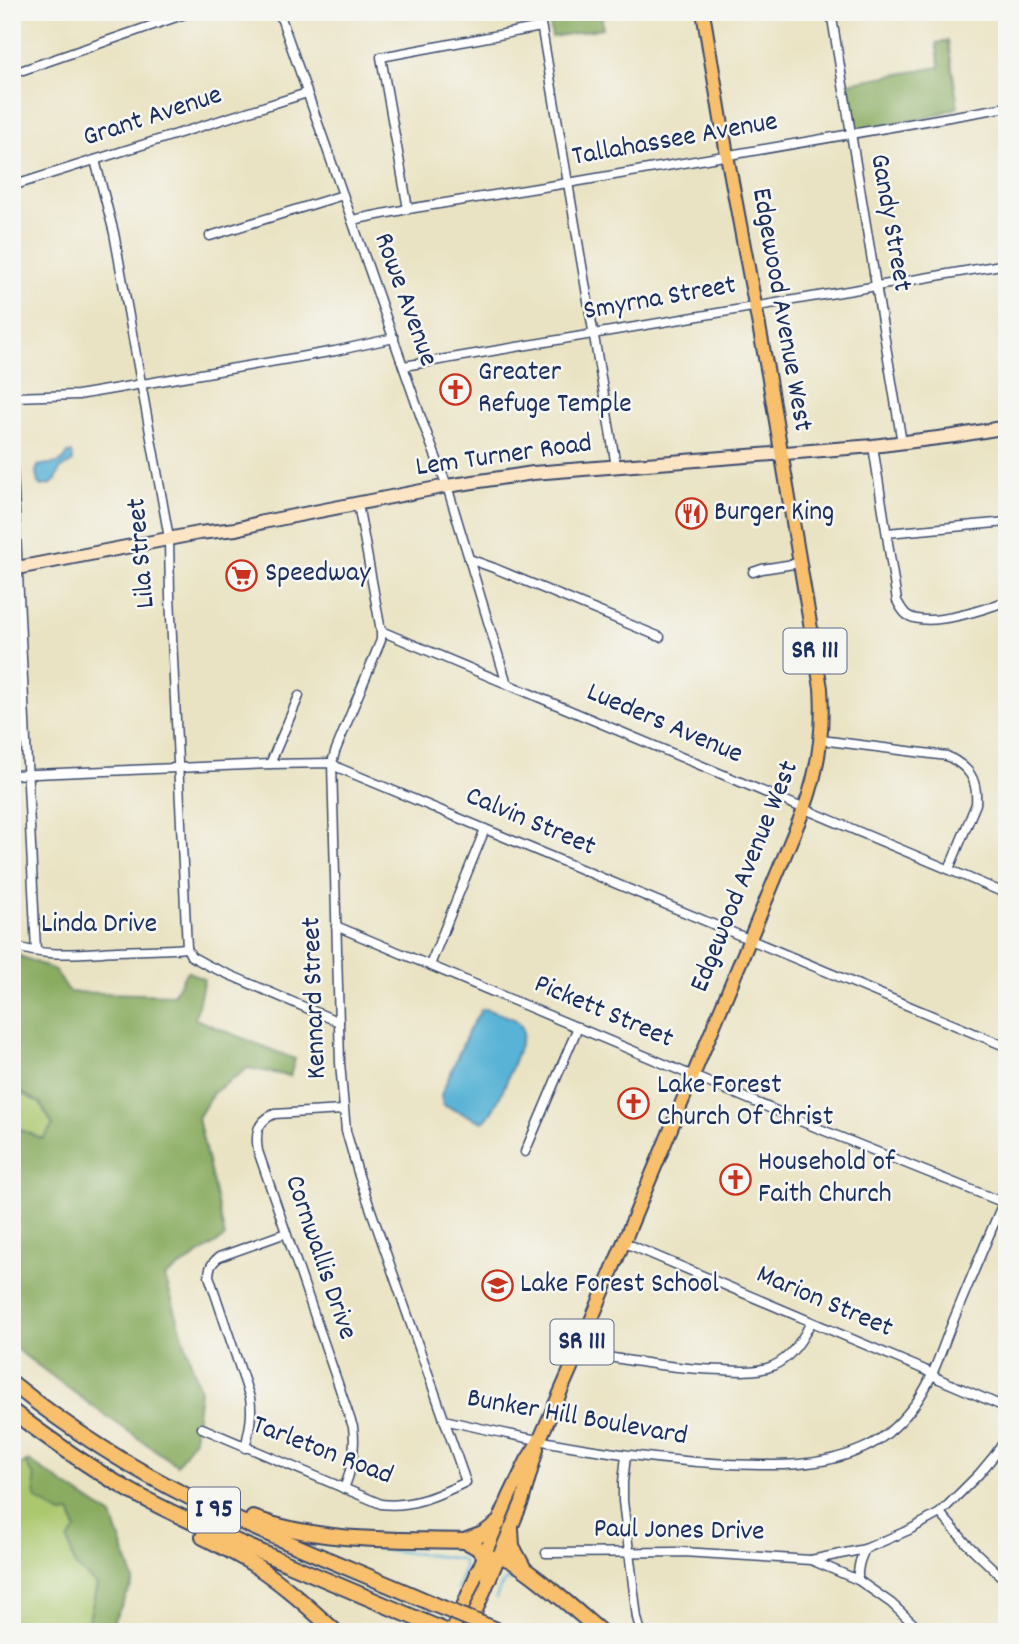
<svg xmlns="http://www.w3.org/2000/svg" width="1019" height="1644" font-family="Dekko,sans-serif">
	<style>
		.green { fill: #acc86e; stroke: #647c66; stroke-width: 2 }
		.forest { fill: #89ac61; stroke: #526e60; stroke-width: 2 }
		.water { fill: #59b3d6; stroke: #3a719a; stroke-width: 2 }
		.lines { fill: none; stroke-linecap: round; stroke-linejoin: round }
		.stream { stroke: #59b3d6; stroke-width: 2.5 }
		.minor-casing { stroke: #3a4a6d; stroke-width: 11 }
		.secondary-casing { stroke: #3a4a6d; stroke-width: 16 }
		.primary-casing { stroke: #3a4a6d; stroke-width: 16 }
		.motorway-casing { stroke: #3a4a6d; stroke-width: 18 }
		.minor { stroke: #fff; stroke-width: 8 }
		.secondary { stroke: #fce5c4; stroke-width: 12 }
		.primary { stroke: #f8bf6c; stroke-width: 12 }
		.motorway { stroke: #f8bf6c; stroke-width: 14 }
		.motorway-bridge-casing { stroke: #3a4a6d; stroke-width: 18; stroke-linecap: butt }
		.motorway-bridge { stroke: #f8bf6c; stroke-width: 14 }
		.labels { text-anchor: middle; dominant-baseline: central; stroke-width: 5; stroke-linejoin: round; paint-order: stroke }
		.shield { fill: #f6f6f2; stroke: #5d6b8a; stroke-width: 2 }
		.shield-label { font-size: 26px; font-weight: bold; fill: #1b2f5e }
		.street-label { font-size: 28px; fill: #1b2f5e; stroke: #f6f6f2 }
		.poi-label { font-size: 28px; fill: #1b2f5e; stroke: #f6f6f2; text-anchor: start }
	</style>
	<rect width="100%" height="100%" fill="#f6f6f2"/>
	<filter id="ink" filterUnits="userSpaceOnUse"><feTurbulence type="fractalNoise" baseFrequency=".0143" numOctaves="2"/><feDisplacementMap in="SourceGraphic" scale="14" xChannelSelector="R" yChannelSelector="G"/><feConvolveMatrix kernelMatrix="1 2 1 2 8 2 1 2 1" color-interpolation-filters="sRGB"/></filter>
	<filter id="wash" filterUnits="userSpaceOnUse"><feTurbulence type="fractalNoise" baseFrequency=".00686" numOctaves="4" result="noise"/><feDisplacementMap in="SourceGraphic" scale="28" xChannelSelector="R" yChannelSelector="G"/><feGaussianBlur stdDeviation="1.57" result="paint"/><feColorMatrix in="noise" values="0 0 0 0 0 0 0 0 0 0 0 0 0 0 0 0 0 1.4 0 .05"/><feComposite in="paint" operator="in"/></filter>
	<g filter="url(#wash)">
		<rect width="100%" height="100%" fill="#eae3c3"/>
		<g class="green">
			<path d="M12,1088L40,1103L53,1125L43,1139L21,1130L12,1131Z"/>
			<path d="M25,1463L34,1476L36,1499L71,1513L97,1585L86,1632H12V1471Z"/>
		</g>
		<g class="forest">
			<path d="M548,12H601L603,28L552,37Z"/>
			<path d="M948,41L958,107L930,117L855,131L847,83L940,67L936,43Z"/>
			<path d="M12,953L55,970L69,992L173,995L187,971L204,979L195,1019L295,1059L290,1076L248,1068L213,1093L198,1118L225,1237L165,1277L200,1391L194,1439L177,1465L95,1408L12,1346V1131L21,1130L43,1139L53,1125L40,1103L12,1088Z"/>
			<path d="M29,1461L112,1516L134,1581L108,1632H86L97,1585L75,1566L68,1540L76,1530L71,1513L61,1514L36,1499L34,1476L25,1463Z"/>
		</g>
		<g class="water">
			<path d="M68,453H72L73,462L60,469L56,480L51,484L41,486L38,483L36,472L38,466C52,461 60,469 68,453Z"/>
			<path d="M485,1009C500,1015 525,1016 523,1036C516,1055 498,1112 483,1122L443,1105L441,1095L469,1030L481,1010Z"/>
		</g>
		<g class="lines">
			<g class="stream">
				<path d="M12,1116L18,1110"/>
				<path d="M378,1549L461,1559C469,1568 459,1579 457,1589"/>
				<path d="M496,1598C499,1590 502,1579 512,1580"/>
			</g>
		</g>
	</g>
	<g filter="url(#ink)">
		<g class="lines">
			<defs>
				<g id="minor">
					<path d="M279,12L424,426L447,486L507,684"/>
					<path d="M539,12L616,466"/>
					<path d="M831,12L902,443"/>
					<path d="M23,70L191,12"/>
					<path d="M95,160L114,233L169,538L170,596L187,948L191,956L209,966L339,1022"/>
					<path d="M12,186L307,93"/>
					<path d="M408,209L381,57L541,27"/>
					<path d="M352,220L408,209L568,183L1007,107"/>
					<path d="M210,236L343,195"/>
					<path d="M404,366L1007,264"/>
					<path d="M12,397L78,395L335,351L394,338"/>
					<path d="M873,446L897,601C900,606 902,611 907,615C928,629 985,609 1007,601"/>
					<path d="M12,449L36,951"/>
					<path d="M887,533L1007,522"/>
					<path d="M469,559L494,568L660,637"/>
					<path d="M753,572L762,569L800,563"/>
					<path d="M381,631L1007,894"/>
					<path d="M821,740L947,756C969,767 978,779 976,804L949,869"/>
					<path d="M270,764L299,696"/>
					<path d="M12,775L270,764L332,763L339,768L1007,1047"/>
					<path d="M336,926L805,1123L1007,1204"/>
					<path d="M12,945C44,958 82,953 116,951C140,950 164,950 187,948"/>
					<path d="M430,965L485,829"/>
					<path d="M343,1110L274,1114C257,1122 255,1133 258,1151L353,1427C356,1449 352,1469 344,1489"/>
					<path d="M525,1152L578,1027"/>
					<path d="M623,1242L925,1370L939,1379L1007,1408"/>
					<path d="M578,1352C626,1360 674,1369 724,1370C738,1371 753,1372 767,1368C788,1362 802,1341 811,1322"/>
					<path d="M444,1420C540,1442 629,1459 728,1464C773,1466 821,1468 864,1448C882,1440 900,1423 912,1408C930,1386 939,1357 949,1331C968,1285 987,1239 1007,1194"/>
					<path d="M202,1428L381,1504C411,1508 439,1495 466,1482L359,1176L346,1131L340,1063L332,763L335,752L381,640V631L358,504"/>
					<path d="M245,1448C249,1431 253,1415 250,1398L209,1276C209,1267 212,1263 219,1257L286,1233"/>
					<path d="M626,1456L623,1482V1501L637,1618L641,1632"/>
					<path d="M940,1513L966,1543L1007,1582"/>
					<path d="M546,1553L683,1552L811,1560L858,1580L891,1603L922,1632"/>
					<path d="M811,1560L865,1549L909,1530L940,1513L979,1474L994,1456L1007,1437"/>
					<path d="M858,1580C857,1568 860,1560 865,1549"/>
				</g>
				<path id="secondary" d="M12,569L199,533L236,529L263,522L447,486L533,473L873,446L954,436L1007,427"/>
				<g id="primary">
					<path d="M452,1632L509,1497L527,1460L539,1441L578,1352L804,809C819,769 824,731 821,688L768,374L727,155L703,12"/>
					<path d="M467,1632L522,1502L537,1449"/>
				</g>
				<g id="motorway">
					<path d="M12,1383C69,1429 132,1469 197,1501C274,1539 355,1570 433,1604"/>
					<path d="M12,1411C49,1439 87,1466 127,1489C175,1516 226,1537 277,1559C334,1583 391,1608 448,1632"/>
					<path d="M253,1518C321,1543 393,1539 464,1541C483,1548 491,1559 489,1579"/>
					<path d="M511,1529L512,1546L523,1567"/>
					<path d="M203,1537C221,1546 239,1555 256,1566C285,1585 310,1609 336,1632"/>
					<path d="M464,1541L483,1534L498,1523"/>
					<path d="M478,1571C484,1564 490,1557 500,1557C517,1557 584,1618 601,1632"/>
				</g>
			</defs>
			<use href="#minor" class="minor-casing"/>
			<use href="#secondary" class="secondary-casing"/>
			<use href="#primary" class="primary-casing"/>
			<use href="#motorway" class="motorway-casing"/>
			<use href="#minor" class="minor"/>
			<use href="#secondary" class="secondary"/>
			<use href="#primary" class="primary"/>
			<use href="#motorway" class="motorway"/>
			<defs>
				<path id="motorway-bridge" d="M433,1604L497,1630"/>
			</defs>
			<use href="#motorway-bridge" class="motorway-bridge-casing"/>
			<use href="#motorway-bridge" class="motorway-bridge"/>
		</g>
	</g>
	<defs>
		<symbol id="church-ring" viewBox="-11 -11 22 22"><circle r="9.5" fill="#f6f6f2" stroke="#c8321e" stroke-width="1.5"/><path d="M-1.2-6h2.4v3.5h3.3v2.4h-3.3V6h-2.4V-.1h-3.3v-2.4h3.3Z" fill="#c8321e"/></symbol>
		<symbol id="restaurant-ring" viewBox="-11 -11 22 22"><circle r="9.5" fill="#f6f6f2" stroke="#c8321e" stroke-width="1.5"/><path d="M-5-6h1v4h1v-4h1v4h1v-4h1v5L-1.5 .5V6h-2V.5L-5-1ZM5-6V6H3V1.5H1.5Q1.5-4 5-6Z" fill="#c8321e"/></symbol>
		<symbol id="supermarket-ring" viewBox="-11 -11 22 22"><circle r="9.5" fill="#f6f6f2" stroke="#c8321e" stroke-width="1.5"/><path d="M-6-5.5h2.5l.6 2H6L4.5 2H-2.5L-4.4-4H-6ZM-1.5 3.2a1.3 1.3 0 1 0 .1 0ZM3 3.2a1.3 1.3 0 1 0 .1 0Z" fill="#c8321e"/></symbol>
		<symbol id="school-ring" viewBox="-11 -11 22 22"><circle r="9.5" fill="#f6f6f2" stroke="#c8321e" stroke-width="1.5"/><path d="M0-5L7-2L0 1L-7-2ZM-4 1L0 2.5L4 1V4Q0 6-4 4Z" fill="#c8321e"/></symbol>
	</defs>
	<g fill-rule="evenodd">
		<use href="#church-ring" x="438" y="372" width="35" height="35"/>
		<use href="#restaurant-ring" x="674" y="496" width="35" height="35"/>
		<use href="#supermarket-ring" x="224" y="558" width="35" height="35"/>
		<use href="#church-ring" x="616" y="1086" width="35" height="35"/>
		<use href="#church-ring" x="718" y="1162" width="35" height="35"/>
		<use href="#school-ring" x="480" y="1268" width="35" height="35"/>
	</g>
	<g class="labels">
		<g class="shield">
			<rect x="783.5" y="628.5" width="63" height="45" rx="5"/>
			<rect x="550.5" y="1319.5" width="63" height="45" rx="5"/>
			<rect x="188" y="1487.5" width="52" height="45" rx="5"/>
		</g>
		<g class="shield-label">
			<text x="815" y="651">SR 111</text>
			<text x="582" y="1342">SR 111</text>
			<text x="214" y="1510">I 95</text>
		</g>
		<g class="street-label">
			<text transform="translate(153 118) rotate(-18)">Grant Avenue</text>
			<text transform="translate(675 141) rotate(-10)">Tallahassee Avenue</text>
			<text transform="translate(889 223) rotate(80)">Gandy Street</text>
			<text transform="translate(404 300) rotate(70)">Rowe Avenue</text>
			<text transform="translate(660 300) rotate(-10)">Smyrna Street</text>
			<text transform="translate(780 310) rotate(80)">Edgewood Avenue West</text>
			<text transform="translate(504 457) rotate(-8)">Lem Turner Road</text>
			<text transform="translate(143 553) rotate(-95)">Lila Street</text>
			<text transform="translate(664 725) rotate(23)">Lueders Avenue</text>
			<text transform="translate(530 823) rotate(23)">Calvin Street</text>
			<text transform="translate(746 877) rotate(-68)">Edgewood Avenue West</text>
			<text x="99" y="926">Linda Drive</text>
			<text transform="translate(316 998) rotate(-92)">Kennard Street</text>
			<text transform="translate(603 1013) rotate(23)">Pickett Street</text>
			<text transform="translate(319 1258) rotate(71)">Cornwallis Drive</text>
			<text transform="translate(824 1303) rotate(23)">Marion Street</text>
			<text transform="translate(577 1419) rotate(10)">Bunker Hill Boulevard</text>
			<text transform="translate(322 1452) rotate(21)">Tarleton Road</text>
			<text transform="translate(679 1532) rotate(1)">Paul Jones Drive</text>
		</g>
		<g class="poi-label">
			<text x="478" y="374">Greater<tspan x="478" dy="32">Refuge Temple</tspan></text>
			<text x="714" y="514">Burger King</text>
			<text x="265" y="575">Speedway</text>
			<text x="657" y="1087">Lake Forest<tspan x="657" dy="32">Church Of Christ</tspan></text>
			<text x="758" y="1164">Household of<tspan x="758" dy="32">Faith Church</tspan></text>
			<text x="520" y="1286">Lake Forest School</text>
		</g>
	</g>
	<rect width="1019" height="1644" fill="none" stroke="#f6f6f2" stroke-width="42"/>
</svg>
